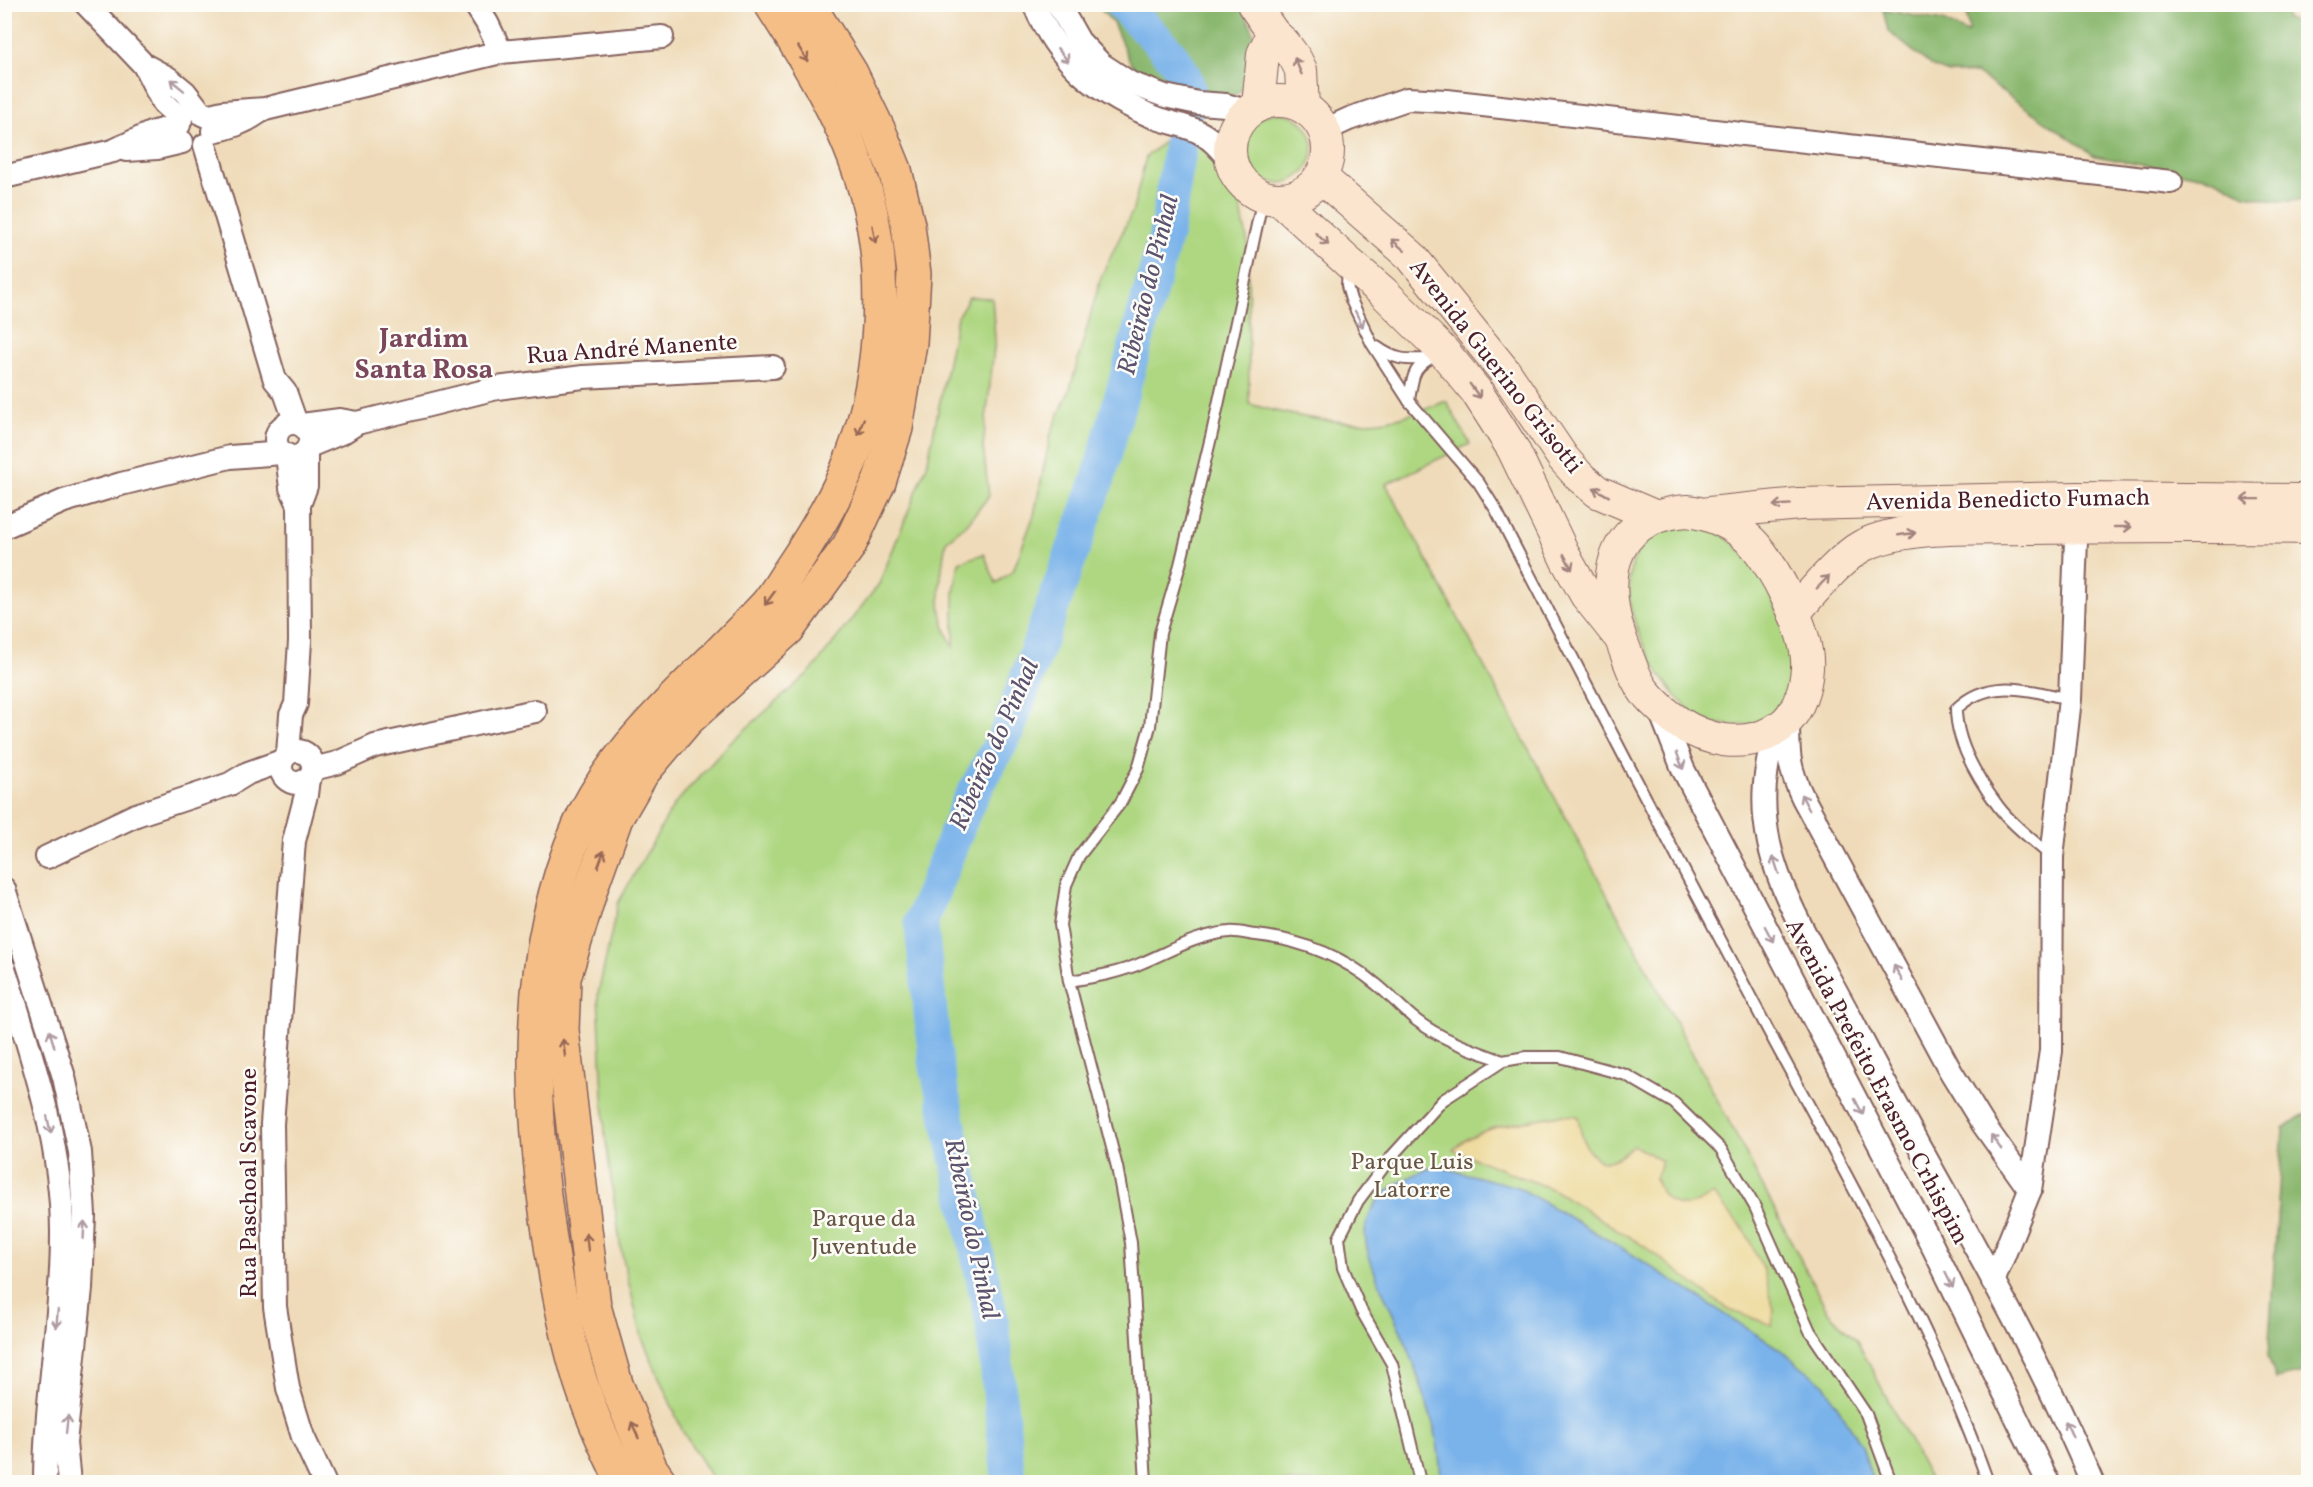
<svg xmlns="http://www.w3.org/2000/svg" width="2313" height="1487" font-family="Vollkorn,serif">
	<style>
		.green { fill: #afd782; stroke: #7c7b56; stroke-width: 1.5 }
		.forest { fill: #8bb870; stroke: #6a6c4e; stroke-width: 1.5 }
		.sand { fill: #eeda9e; stroke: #9c7c64; stroke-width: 1.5 }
		.water { fill: #7ab3ea; stroke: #62698a; stroke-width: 1.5 }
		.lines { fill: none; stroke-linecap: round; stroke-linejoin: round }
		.river { stroke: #7ab3ea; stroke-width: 34 }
		.lane-casing { stroke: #84615d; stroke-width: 14 }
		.street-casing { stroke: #84615d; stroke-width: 26 }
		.secondary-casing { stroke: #84615d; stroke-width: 34 }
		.highway-casing { stroke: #84615d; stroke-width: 36 }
		.lane { stroke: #fff; stroke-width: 10 }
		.street { stroke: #fff; stroke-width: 22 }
		.secondary { stroke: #fbe5cf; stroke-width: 32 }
		.highway { stroke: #f6be87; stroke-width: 33 }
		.oneway { stroke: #976754 }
		.oneway2 { stroke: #ae9aa0 }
		.oneway3 { stroke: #a2827d }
		.labels { text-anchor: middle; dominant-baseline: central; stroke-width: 5; stroke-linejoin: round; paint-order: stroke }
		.street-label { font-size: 24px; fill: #4a1f2b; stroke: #fdfcf7 }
		.park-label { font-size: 24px; fill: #685645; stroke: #fdfcf7 }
		.water-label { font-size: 26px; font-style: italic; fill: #5b536e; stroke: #fdfcf7 }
		.quarter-label { font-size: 27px; font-weight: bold; fill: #7b475b; stroke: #fdfcf7 }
	</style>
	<rect width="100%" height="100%" fill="#fdfcf7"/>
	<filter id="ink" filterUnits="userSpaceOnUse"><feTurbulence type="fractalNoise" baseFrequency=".0167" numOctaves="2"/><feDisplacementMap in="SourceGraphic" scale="12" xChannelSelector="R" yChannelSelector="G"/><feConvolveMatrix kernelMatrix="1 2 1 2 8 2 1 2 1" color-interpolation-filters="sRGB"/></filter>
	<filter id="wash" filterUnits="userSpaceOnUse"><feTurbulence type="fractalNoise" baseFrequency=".008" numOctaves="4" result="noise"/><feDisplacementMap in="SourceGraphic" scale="24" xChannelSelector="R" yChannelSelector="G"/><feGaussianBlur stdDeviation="1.35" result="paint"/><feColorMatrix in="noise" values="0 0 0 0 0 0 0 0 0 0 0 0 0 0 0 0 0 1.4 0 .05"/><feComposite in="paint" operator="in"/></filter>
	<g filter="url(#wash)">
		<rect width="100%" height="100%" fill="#efdbb9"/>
		<g class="green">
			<circle cx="1278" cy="148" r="35"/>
			<path d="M1166,140L1199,142L1239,199L1248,244L1249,404C1294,417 1351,429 1397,418C1414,414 1430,407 1446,401L1470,444L1386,484L1725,1114L1828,1312L1857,1341L1931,1482H714L683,1432L642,1338L621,1250L605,1135L598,994L618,903L674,805L729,744L813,669L879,584L927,465L957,317L969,297L992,298L995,339L983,447L989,496L967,524L946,541C940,577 933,615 954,647V593L959,562L984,554L996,583L1013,571L1034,515L1051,433L1070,389L1101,277L1133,210L1146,157Z"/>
			<path d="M1691,524C1702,528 1717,530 1725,537C1737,546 1752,560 1761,572C1768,581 1771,595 1775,606C1781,619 1788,634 1792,648C1799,669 1789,700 1771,714C1755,726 1739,727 1720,724C1714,723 1707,722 1702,719C1657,690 1597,584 1649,539C1660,529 1677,528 1691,524Z"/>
		</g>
		<g class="forest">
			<path d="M1097,5H1241L1252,28L1257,53L1252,73L1240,92L1227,98L1144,81L1129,60L1113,23Z"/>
			<path d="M1960,5H2285L2287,19L2308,27V199L2301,201H2275L2245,195L2215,179L2095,156L1976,73H1949L1933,67L1888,31L1883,10L1943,21L1967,33L1969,30L1966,11Z"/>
			<path d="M2303,1115H2308V1372L2276,1379L2268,1356L2283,1128Z"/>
		</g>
		<path class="sand" d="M1560,1115L1578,1116C1580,1135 1590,1172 1617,1158C1623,1155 1628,1149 1633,1145L1662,1161L1655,1178C1658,1183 1660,1191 1664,1196C1680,1212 1698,1205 1713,1194L1745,1231L1764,1271L1774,1310L1772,1325L1732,1311L1719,1303L1644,1246L1554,1190L1453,1150C1477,1125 1528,1121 1560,1115Z"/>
		<path class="water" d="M1435,1166L1518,1187L1630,1253L1778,1348L1824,1384L1862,1446L1873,1482H1442C1439,1463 1439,1442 1433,1424C1425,1398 1417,1371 1407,1346C1397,1318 1359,1253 1366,1226C1375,1189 1404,1179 1435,1166Z"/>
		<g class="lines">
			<path class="river" d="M1009,1482L992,1321L936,1064L921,922L967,805L1008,730L1098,480L1166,234L1189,91C1183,56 1144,30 1122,4"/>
		</g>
	</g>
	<g filter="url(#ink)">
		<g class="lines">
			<defs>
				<g id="lane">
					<path d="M1348,269L1347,286L1351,300L1372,344L1409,401L1479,483L1496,510C1586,684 1676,857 1768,1030C1847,1177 1932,1324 1988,1482"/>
					<path d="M1377,347C1395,360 1405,360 1427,359"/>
					<path d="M1409,401C1413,373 1413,366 1440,353"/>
					<path d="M2052,857C2034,841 2012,825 1998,806C1978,779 1956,742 1956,709C1990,676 2030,691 2070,699"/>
					<path d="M1069,981C1095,977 1120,973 1144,962C1172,950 1197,935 1229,932C1237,931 1247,934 1256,935C1300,940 1341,955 1376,984C1390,995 1402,1009 1416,1020C1442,1040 1473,1050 1503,1061"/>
					<path d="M1146,1482L1131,1243L1117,1167L1069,981L1060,925L1066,885L1079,856L1121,802L1138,769L1150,726L1160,633L1180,565L1212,433L1263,197"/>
					<path d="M1420,1482L1392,1364L1361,1310L1343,1268L1339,1238L1358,1201L1391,1157L1443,1100L1503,1061L1526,1057H1560L1626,1075L1674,1103L1721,1149L1755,1207L1810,1331L1866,1414L1891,1482"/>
				</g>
				<g id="street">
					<path d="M86,4L144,65L168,78L185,92L202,114"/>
					<path d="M475,4L487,23L501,52"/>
					<path d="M1034,4C1058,61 1094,91 1149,115C1164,122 1182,124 1197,131C1211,137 1221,150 1231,161"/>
					<path d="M1058,4L1079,41L1101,64L1130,83L1165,96L1198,103L1226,105L1249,112"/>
					<path d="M144,65L163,103L181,119"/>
					<path d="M206,116L223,112L265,109L501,52L662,37"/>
					<path d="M1325,130L1349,119L1407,99L1447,101L2171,182"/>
					<path d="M213,131C230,128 244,123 258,113"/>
					<path d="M205,145L275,380L285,392L296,423"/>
					<path d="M126,150L157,148L182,142"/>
					<path d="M4,177L113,151L151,133L179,125"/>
					<circle cx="293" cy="440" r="17"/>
					<path d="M302,425L340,420L357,423"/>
					<path d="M309,446L343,432L357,423L497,388L583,377L773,367"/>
					<path d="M287,455L291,488L299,505"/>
					<path d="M4,527L64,501L121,484L230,457L282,453"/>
					<path d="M1659,708L1683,769L1932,1245L2048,1482"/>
					<path d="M1788,719C1788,754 1788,767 1803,798L1951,1072L1983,1124L2030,1190"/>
					<path d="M1774,731C1765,773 1760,800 1769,843C1781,900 1824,967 1851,1019C1930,1174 2025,1322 2092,1482"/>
					<circle cx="297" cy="767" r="16"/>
					<path d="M288,753L291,715L296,704L300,641L299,505L306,486V451"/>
					<path d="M313,769L337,763L375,746L535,711"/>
					<path d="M308,778L306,795L294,841L272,1124L275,1307L288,1388L303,1437L324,1482"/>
					<path d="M47,857L136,815L230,784L248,773L282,761"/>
					<path d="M4,889L64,1077L80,1152L84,1215L81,1288L65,1443L69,1482"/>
					<path d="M4,968C31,1054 62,1142 62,1233C62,1317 45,1399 45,1482"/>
					<path d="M1993,1282L2030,1190L2051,1051L2052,857L2070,699L2077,513"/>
				</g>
				<g id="secondary">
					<path d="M1253,4L1273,33L1284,43L1295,58L1301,70L1303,107"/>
					<circle cx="1279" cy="150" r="49"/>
					<path d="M1258,106L1263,54L1273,33"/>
					<path d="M1321,177L1411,256L1505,372L1563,458L1580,477L1598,492L1654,516"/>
					<path d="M1279,199L1349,263L1383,292L1443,351L1476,391L1513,449L1567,561L1586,595L1617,634"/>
					<path d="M1687,511C1712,514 1733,523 1751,541C1774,564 1810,635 1807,668C1806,686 1799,709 1786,722C1767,738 1748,743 1723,740C1691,735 1665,716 1644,691C1635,679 1630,663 1625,650C1599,586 1605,517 1687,511Z"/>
					<path d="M1709,513L1799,504L2077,498L2308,500"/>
					<path d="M1794,613C1812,593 1840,558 1862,546C1906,524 1981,529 2030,528C2122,527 2216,526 2308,528"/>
				</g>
				<g id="highway">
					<path d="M623,1482C605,1446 588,1409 577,1370C563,1321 554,1269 547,1218C529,1087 525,951 579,826C611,752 677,697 733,639C744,628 756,616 767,604C777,592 785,577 794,564C814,534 832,504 846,472C882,390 890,279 866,193C847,125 809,63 771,4"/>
					<path d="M660,1482L651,1469L616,1384L594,1306L562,1030L564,978L592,885L616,818L642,773L686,721L788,629L849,546L879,482L896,428L910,343L914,274L908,225L895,170L880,133L851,73L808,4"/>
				</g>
			</defs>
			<use href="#lane" class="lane-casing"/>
			<use href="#street" class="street-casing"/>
			<use href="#secondary" class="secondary-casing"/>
			<use href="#highway" class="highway-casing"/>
			<use href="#lane" class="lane"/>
			<use href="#street" class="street"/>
			<use href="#secondary" class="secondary"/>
			<use href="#highway" class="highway"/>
		</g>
		<defs><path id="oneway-shaft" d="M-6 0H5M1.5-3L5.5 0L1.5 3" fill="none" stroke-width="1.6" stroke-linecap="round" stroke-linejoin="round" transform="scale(1.5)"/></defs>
		<g class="oneway">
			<use href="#oneway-shaft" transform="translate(803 54) rotate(59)"/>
			<use href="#oneway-shaft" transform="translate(874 234) rotate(80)"/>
			<use href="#oneway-shaft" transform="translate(861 427) rotate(108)"/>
			<use href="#oneway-shaft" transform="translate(770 598) rotate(126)"/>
			<use href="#oneway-shaft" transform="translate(601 859) rotate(-70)"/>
			<use href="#oneway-shaft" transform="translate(564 1048) rotate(-97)"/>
			<use href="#oneway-shaft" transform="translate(587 1242) rotate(-97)"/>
			<use href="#oneway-shaft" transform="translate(635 1430) rotate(-113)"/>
		</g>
		<g class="oneway2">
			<use href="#oneway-shaft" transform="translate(1063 55) rotate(50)"/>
			<use href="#oneway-shaft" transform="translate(177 85) rotate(-141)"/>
			<use href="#oneway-shaft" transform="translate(1359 319) rotate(64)"/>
			<use href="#oneway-shaft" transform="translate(1680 761) rotate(69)"/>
			<use href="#oneway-shaft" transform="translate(1805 802) rotate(-118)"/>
			<use href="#oneway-shaft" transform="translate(1776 865) rotate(-108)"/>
			<use href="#oneway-shaft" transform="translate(1769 934) rotate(62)"/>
			<use href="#oneway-shaft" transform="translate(1898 973) rotate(-118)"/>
			<use href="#oneway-shaft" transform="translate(52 1039) rotate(-107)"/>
			<use href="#oneway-shaft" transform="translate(1859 1107) rotate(62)"/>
			<use href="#oneway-shaft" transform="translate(49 1125) rotate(78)"/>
			<use href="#oneway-shaft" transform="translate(1996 1142) rotate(-125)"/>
			<use href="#oneway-shaft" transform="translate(84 1230) rotate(-87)"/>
			<use href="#oneway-shaft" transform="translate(1949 1280) rotate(64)"/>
			<use href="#oneway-shaft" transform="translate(57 1319) rotate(95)"/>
			<use href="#oneway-shaft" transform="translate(67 1424) rotate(-84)"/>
			<use href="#oneway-shaft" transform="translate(2069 1429) rotate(-115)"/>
		</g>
		<g class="oneway3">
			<use href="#oneway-shaft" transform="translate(1298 66) rotate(-113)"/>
			<use href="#oneway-shaft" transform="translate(1322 239) rotate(43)"/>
			<use href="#oneway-shaft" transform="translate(1398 245) rotate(-139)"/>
			<use href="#oneway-shaft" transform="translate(1475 391) rotate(54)"/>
			<use href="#oneway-shaft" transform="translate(1601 492) rotate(-151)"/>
			<use href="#oneway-shaft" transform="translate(2250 499) rotate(-179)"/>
			<use href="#oneway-shaft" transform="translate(1782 505) rotate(176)"/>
			<use href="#oneway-shaft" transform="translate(2123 527)"/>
			<use href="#oneway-shaft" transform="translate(1907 534) rotate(-8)"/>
			<use href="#oneway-shaft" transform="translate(1568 562) rotate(62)"/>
			<use href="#oneway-shaft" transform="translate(1823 582) rotate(-46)"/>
		</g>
	</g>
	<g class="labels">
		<g class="street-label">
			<text transform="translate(632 350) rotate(-4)">Rua André Manente</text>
			<text transform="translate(1495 367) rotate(52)">Avenida Guerino Grisotti</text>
			<text transform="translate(2008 501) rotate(-1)">Avenida Benedicto Fumach</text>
			<text transform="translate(1876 1082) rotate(62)">Avenida Prefeito Erasmo Crhispim</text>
			<text transform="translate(250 1183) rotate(-90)">Rua Paschoal Scavone</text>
		</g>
		<g class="park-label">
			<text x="1412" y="1163">Parque Luis<tspan x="1412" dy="28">Latorre</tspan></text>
			<text x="864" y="1220">Parque da<tspan x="864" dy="28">Juventude</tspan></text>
		</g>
		<g class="water-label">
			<text transform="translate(1149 285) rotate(-76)">Ribeirão do Pinhal</text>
			<text transform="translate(995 745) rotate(-66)">Ribeirão do Pinhal</text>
			<text transform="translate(971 1229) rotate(78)">Ribeirão do Pinhal</text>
		</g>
		<g class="quarter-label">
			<text x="424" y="340">Jardim<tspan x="424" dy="31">Santa Rosa</tspan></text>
		</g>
	</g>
	<rect width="2313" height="1487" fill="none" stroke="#fdfcf7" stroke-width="24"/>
</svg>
